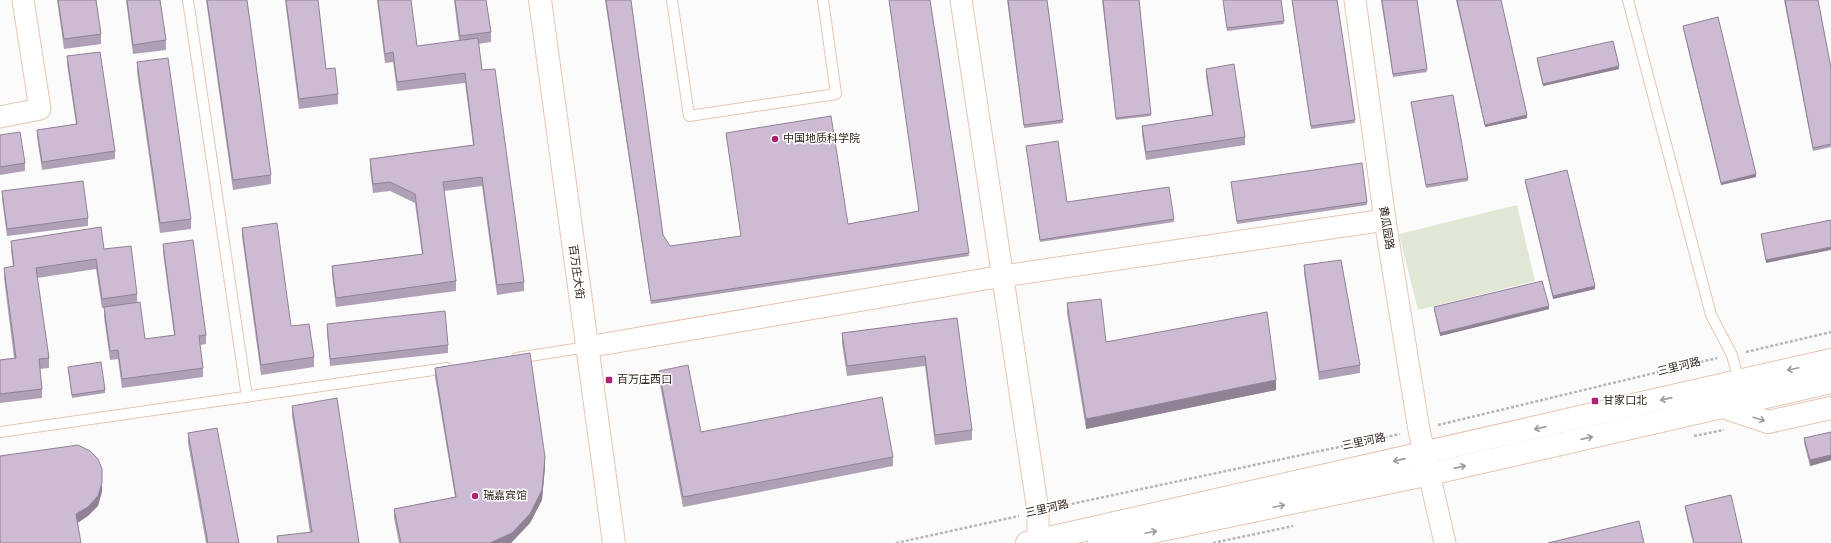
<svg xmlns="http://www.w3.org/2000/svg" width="1831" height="543" font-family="Overpass,'Noto Sans SC',sans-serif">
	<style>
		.green { fill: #e0e7d4 }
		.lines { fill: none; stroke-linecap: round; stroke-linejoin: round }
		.service-casing { stroke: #e8c5b1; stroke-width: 12 }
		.minor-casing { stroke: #e8c5b1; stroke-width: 23 }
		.secondary-casing { stroke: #e8c5b1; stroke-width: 24 }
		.path { stroke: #bab6b4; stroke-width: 2.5; stroke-dasharray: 3 2; stroke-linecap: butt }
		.service { stroke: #fff; stroke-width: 10 }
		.minor { stroke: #fff; stroke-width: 21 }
		.secondary { stroke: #fff; stroke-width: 22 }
		.wall { fill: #b0a0b5 }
		.shaded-wall { fill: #908294 }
		.building { fill: #cdbad3; stroke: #908294 }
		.oneway { stroke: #a19b98 }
		.poi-dot { fill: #a62472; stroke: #fff; stroke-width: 1.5 }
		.labels { text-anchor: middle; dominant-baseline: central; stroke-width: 3; stroke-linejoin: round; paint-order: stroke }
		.poi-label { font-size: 11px; fill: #2e2119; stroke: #fff; text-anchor: start }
		.street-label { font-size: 11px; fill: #2e2119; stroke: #fff }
	</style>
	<rect width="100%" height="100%" fill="#fbfbfb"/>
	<path class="green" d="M1517,205L1535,281L1418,310L1399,234Z"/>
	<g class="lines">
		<defs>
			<g id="service">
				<path d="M188,0L247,397"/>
				<path d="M672,0L689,116L836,94L823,0"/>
				<path d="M1628,0L1711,315L1732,355L1739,381"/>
				<path d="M517,358L587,347"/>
				<path d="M0,432L447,368"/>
			</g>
			<g id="minor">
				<path d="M961,0L1038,511V543"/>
				<path d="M1355,0L1385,220L1419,430L1445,543"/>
				<path d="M0,117L40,109L23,0"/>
				<path d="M587,347L1003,276L1385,220"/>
			</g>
			<g id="secondary">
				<path d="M540,0L614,543"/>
				<path d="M1723,407L1768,422L1831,408"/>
				<path d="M1027,543L1831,360"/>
				<path d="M1099,543L1430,474L1831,382"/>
			</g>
		</defs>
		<use href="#service" class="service-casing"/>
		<use href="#minor" class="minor-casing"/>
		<use href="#secondary" class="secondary-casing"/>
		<g class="path">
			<path d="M1746,352L1831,332"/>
			<path d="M1438,425L1717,358"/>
			<path d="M1694,436L1724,430"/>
			<path d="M1057,507L1400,434"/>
			<path d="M896,543L1019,516"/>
			<path d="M1213,543L1293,526"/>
		</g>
		<use href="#service" class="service"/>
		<use href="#minor" class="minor"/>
		<use href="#secondary" class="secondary"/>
	</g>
	<g class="wall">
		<path d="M57,0H96L101,34V44L64,49Z"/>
		<path d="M126,0H160L166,40V50L133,54Z"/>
		<path d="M206,0H247L271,175V184L233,190Z"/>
		<path d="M285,0H318L326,69L338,94V104L299,109Z"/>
		<path d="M377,0H411L417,46L459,41L454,0H486L491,32V42L478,44L482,70L524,282V291L497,295L482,186L444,191L456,281V291L336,307L332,276V266L422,254L415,203L390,191L373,193L370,169V159L473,145L465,83L397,91L393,62L385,63Z"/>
		<path d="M605,0H631L663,235L670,246L741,236L726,133L848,224L919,211L889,0H930L969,256L651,304Z"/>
		<path d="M1007,0H1047L1063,123L1024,128Z"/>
		<path d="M1102,0H1139L1151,116L1116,120Z"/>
		<path d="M1223,0H1281L1284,24L1227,31Z"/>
		<path d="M1292,0H1337L1355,123L1311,129Z"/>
		<path d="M1381,0H1417L1427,72L1393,77Z"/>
		<path d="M1456,0H1501L1527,118L1485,127Z"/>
		<path d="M1784,0H1818L1831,68V147L1813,151Z"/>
		<path d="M1683,26L1756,177L1721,185L1683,28Z"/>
		<path d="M67,56L115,151V159L42,170L37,137V130L76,124L67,64Z"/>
		<path d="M1537,58L1619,69L1543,86L1537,61Z"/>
		<path d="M137,62L191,219V229L160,233L137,72Z"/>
		<path d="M1206,69L1245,137V145L1146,160L1142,134V126L1212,115L1206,77Z"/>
		<path d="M1411,102L1468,178V181L1426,188Z"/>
		<path d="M0,135L25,163V171L0,175Z"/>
		<path d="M1026,146L1067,202L1174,219V222L1040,242Z"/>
		<path d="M1525,180L1595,289L1553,299L1525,182Z"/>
		<path d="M1231,182L1367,202V205L1237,224Z"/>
		<path d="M2,191L88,218V226L7,236L2,199Z"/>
		<path d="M1831,220L1766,263L1761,234Z"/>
		<path d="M242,228L291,326L314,357V367L261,375L242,237Z"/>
		<path d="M11,241L104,249L137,294V303L145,339L174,335L163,253V244L206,335V344L200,345L203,368V377L122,388L118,359L110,360L104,317V308H102L96,269L37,278L49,358V368L40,369L42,389V398L0,403V360L14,358L4,278V268L13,267L11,250Z"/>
		<path d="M1304,265L1360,365V373L1319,380L1304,273Z"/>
		<path d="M1067,303L1106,342L1276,390L1086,429L1067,313Z"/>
		<path d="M1434,307L1549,309L1440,336L1434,310Z"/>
		<path d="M957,318L972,430V440L935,445L925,366L847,376L842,343V333Z"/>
		<path d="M327,324L448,345V353L330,366L327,332Z"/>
		<path d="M68,367L105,390V393L72,398Z"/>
		<path d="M435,368L545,467L542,500L530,523L511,543H399L394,518V509L455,497L435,377Z"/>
		<path d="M659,371L701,432L893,457V466L683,507L659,380Z"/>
		<path d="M292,406L359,543H277V536L310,533L292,416Z"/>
		<path d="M1831,432V460L1810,466L1804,443V438Z"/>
		<path d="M188,433L239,543H206L188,443Z"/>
		<path d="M1685,506L1742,543H1693L1685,509Z"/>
	</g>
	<g class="shaded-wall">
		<path d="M1619,66V69L1543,86V84Z"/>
		<path d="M1527,115V118L1485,127V125Z"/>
		<path d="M1756,174V177L1721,185V183Z"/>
		<path d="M1831,247V250L1766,263V260Z"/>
		<path d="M1595,286V289L1553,299V296Z"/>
		<path d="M1549,306V309L1440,336V333Z"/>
		<path d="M1276,380V390L1086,429V419Z"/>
		<path d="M1831,455V460L1810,466V460Z"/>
		<path d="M545,457V467L542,500L530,523L512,542L511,543H490Z"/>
		<path d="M102,483V492L98,506L88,516L76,524V514Z"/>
	</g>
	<g class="building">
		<path d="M58,0H96L101,34L64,39Z"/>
		<path d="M127,0H160L166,40L133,45Z"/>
		<path d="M207,0H247L271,175L233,180Z"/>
		<path d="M286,0H318L326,69L335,68L338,94L299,99Z"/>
		<path d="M378,0H411L417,46L478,38L482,70L495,69L524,282L497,285L482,177L443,182L456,281L336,298L332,266L423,254L415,194L390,182L373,184L370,159L474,145L465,73L397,82L393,52L385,54Z"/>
		<path d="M455,0H486L491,32L460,36Z"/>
		<path d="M606,0H631L663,235L670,246L741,236L726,133L831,116L848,224L919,211L889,0H930L969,253L651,301Z"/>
		<path d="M1008,0H1047L1063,120L1024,125Z"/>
		<path d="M1103,0H1139L1151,114L1116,118Z"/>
		<path d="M1223,0H1281L1284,21L1227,28Z"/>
		<path d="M1292,0H1337L1355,120L1311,126Z"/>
		<path d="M1382,0H1417L1427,69L1393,74Z"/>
		<path d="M1457,0H1501L1527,115L1485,125Z"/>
		<path d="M1785,0H1818L1831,68V144L1813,148Z"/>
		<path d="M1718,17L1756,174L1721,183L1683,26Z"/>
		<path d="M1613,41L1619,66L1543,84L1537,58Z"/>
		<path d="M100,52L115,151L42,162L37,130L77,124L67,56Z"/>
		<path d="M168,58L191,219L160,223L137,62Z"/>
		<path d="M1234,64L1245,137L1146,152L1142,126L1213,115L1206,69Z"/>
		<path d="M1453,95L1468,178L1426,185L1411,102Z"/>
		<path d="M20,132L25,163L0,167V135Z"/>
		<path d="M1058,141L1067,202L1169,187L1174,219L1040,240L1026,146Z"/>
		<path d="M1362,163L1367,202L1237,221L1231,182Z"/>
		<path d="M1567,170L1595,286L1553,296L1525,180Z"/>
		<path d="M83,181L88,218L7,229L2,191Z"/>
		<path d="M1831,220V247L1766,260L1761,234Z"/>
		<path d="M277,223L291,326L309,324L314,357L261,365L242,228Z"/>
		<path d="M101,227L104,249L131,246L137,294L102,299L96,259L36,268L49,358L39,359L42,389L0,394V360L16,358L4,268L14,266L11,241Z"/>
		<path d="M193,240L206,335L199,336L203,368L122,379L118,350L110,351L104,307L140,302L145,339L175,335L163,244Z"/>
		<path d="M1341,260L1360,365L1319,372L1304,265Z"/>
		<path d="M1542,281L1549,306L1440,333L1434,307Z"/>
		<path d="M1101,299L1106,342L1267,312L1276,380L1086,419L1067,303Z"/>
		<path d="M445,311L448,345L330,359L327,324Z"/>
		<path d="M957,318L972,430L935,435L925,356L847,366L842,333Z"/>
		<path d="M530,353L545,457L542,490L530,514L512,533L490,543H401L394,509L456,497L435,368Z"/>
		<path d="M101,362L105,390L72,395L68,367Z"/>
		<path d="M688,365L701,432L882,397L893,457L683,497L659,371Z"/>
		<path d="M337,398L359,543H278L277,536L312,532L292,406Z"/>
		<path d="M217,428L239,543H208L188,433Z"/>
		<path d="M1831,432V455L1810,460L1804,438Z"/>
		<path d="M78,445L90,451L98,459L102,469V483L98,496L88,507L76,514L81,543H1L0,540V456Z"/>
		<path d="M1731,495L1742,543H1694L1685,506Z"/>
		<path d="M1639,521L1644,543H1548Z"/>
	</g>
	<defs><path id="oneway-shaft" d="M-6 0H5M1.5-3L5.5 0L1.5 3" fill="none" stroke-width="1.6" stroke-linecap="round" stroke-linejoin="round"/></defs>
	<g class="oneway">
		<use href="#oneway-shaft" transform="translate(1793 369) rotate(168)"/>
		<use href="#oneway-shaft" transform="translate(1666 399) rotate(167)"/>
		<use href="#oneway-shaft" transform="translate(1759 419) rotate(18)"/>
		<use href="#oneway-shaft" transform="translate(1540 428) rotate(167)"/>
		<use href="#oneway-shaft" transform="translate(1587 438) rotate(-13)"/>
		<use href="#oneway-shaft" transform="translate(1399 460) rotate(167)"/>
		<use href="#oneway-shaft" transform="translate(1460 467) rotate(-13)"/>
		<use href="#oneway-shaft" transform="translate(1279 506) rotate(-12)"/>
		<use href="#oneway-shaft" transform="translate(1151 532) rotate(-12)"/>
	</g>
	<g class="poi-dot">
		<circle cx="775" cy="139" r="4"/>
		<rect x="605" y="376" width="8" height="8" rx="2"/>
		<rect x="1591" y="397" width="8" height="8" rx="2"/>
		<circle cx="475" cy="496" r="4"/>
	</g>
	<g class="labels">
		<g class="poi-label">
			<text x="783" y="139">中国地质科学院</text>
			<text x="617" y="380">百万庄西口</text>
			<text x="1603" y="401">甘家口北</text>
			<text x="483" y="496">瑞嘉宾馆</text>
		</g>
		<g class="street-label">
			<text transform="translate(1386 228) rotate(81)">黄瓜园路</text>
			<text transform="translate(576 272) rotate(82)">百万庄大街</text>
			<text transform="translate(1679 367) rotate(-14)">三里河路</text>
			<text transform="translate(1364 442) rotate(-12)">三里河路</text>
			<text transform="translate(1047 509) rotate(-13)">三里河路</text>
		</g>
	</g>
</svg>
